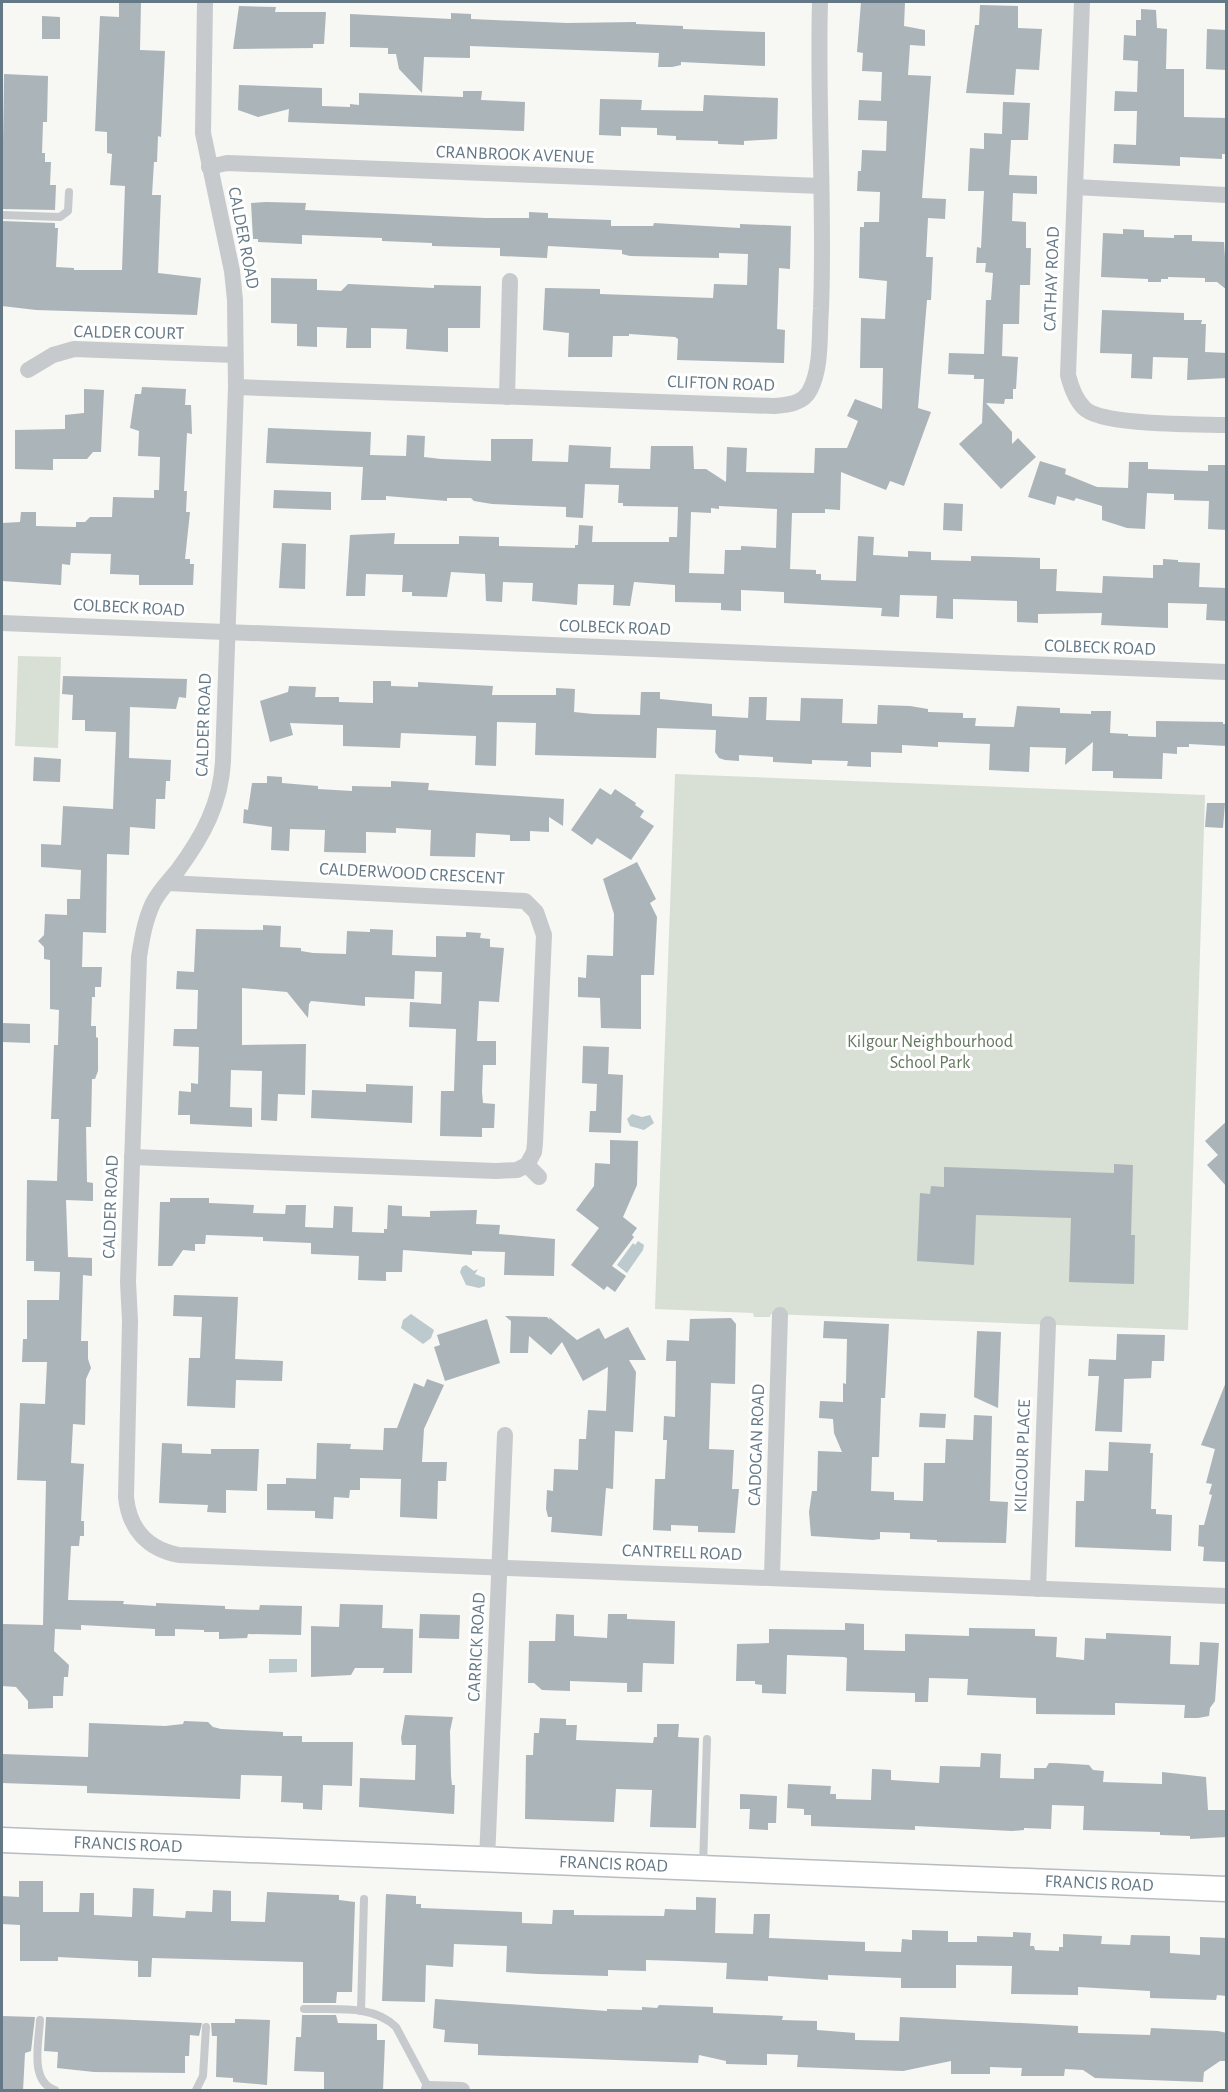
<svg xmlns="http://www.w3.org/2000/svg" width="1228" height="2092" font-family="'Alegreya Sans',sans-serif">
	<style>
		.green { fill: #d8dfd4 }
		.water { fill: #bcc9cd }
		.building { fill: #abb4b9; fill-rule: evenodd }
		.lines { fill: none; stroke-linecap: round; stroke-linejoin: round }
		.secondary-casing { stroke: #b6bcc0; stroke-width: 27 }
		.lane { stroke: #c6cacd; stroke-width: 8 }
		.street { stroke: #c6cacd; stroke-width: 16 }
		.secondary { stroke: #fff; stroke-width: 24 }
		.labels { text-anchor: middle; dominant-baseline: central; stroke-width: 6; stroke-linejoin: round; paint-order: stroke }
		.street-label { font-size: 18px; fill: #647886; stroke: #fff }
		.park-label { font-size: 18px; fill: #657860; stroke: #fff }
	</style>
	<rect width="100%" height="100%" fill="#f7f7f3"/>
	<g class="green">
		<path d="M18,656L61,657L58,748L15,746Z"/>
		<path d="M675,774L1205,795L1188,1330L771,1314L770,1317H754L753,1313L655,1309Z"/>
	</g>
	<g class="water">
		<path d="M632,1114L642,1117L650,1115L654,1123L644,1130L630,1126L627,1119Z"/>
		<path d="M638,1241L644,1245L643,1250L627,1273L617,1265L633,1243L635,1245Z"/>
		<path d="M466,1265L474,1271L478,1269L475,1274L485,1278V1286L479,1288L466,1285L460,1272L462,1267Z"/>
		<path d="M411,1314L434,1330L431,1338L423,1344L401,1328L403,1320Z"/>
		<path d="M269,1659H297V1672L269,1673Z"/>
	</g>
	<g class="building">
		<path d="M119,2H141L140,50L165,51L161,137L158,136L157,162H154L152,195H161L158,273L201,278L197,315L36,310L2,306V221L55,223V228H58L56,267L74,268V270H122L125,186L110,185L112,154L107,153V132L95,131L100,16L119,17Z"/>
		<path d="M861,2H905L904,26L925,30V46L910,45L908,75L931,76L922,198L946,199L945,219L928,218L926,257H933L931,300H927L918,408L931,412L904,486L890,481L886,490L841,472L840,510L825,509V513H792L790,569L816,570V574H821V580L856,581L858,536L874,537L873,555L908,557V551L931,552V560L971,561V556L1040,558V569H1057L1056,591L1102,593L1103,576L1153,578V565H1163V559L1178,560V562L1200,563L1199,587L1227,588V621L1206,620L1207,604L1168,603V628L1101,625L1102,613L1038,614V623L1017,622V601L953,599V619L936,618L937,596L900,595L899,617L881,616L882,608L784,603V592L741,590V611L721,610V603L675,602V585L634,582L630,606L613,605L614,585L578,584L577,605L532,601L533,583L503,582L502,602L486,601L485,574L451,572L447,597L412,596V592H402L403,575L366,574L365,596H346L350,535L395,533L394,544H459V536L499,537V546L575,548V545H578L579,525L593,526L592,542H669V537H677L678,507L623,506V503H618L619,485L585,484L583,518L566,517V507L492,504L474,501L471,498H447V501L386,496V500H361L363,467L266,463L268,428L371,432L370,455L406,456L407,435L425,436L424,457L441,459L491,461V439H533L532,461L568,462L569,445L611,447L610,468L650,469L651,446H693L694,469H706L726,482L727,447L747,448L746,472L814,473L815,448H847L858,421L847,416L855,399L882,409L883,368H860L861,318L885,319L887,281L859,278L860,227H864V222H879L880,192L857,191L858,171H861L862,150L886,151L887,121L858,120L859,100L881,101L882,72L862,71L863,53L857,52ZM719,506L777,509L776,548L741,546V550H725L724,574L689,573L691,512L711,513V508L719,509Z"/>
		<path d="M980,5L1018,6V28L1042,29L1039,70L1016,69L1014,95L966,93L975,25H979Z"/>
		<path d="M239,6L276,7L275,12H326L324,44H313V48L233,49Z"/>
		<path d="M1141,9L1156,10L1157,28L1167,29L1166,69H1184V117L1227,118V154H1222V159L1180,157V166L1113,163L1114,144L1136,145L1137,111H1114L1115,91L1137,92L1138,61L1123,60L1124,35L1136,36V20H1141Z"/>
		<path d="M451,13L471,14V19L567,23L636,22V24L683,26V29L765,32V66L681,62V65L672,67H658L659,53L470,46V58L424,57L422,93L399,69L396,54H388V48L350,47V14L451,19Z"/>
		<path d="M42,16L60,17V39H42Z"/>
		<path d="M1207,29L1227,30V70L1206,69Z"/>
		<path d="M4,74L48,76L47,122H43L42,153H45V162H51L50,185H56L55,210L2,209Z"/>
		<path d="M239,85L322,88V106L350,107V104L359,105V93L463,97V91H482L481,100L525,102L524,131L288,122L289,109L258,117L238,110Z"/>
		<path d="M704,95L778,98L777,139L744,141V145L718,144V141L676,140V136L657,135V128L621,127V136L599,135L600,99L642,100L641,110L703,111Z"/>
		<path d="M1003,102L1030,103L1028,140H1011L1009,175L1037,176V194L1013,193L1012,221L1026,222V248H1031L1030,285H1020L1019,324H1003L1002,356L1018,357L1016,389H1013V399H1005L1004,404L986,403L1012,432V444L1018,438L1036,457L1001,489L959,444L982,423L984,379H974V375L948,374L949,353L984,354L986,300H991L993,273L985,272L986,263H976L977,247L981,248L984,191H968L970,148L984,149V133L1002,134Z"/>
		<path d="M266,202L306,203L305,210L485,218H529V212L548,213V218L611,220V226H653L654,223L740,228V224L791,226L790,269L779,268L777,329L785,330L784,363L677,360L678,339L675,337L629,334V336H613L612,357H568L569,333L543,330L545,288L600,289V294L713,298L714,284L747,285L748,254L719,253V258L630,256L622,254V250L548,246L547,258L500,256V248L432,246V243L382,241V238L302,235V244L258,242V239H253L251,203Z"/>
		<path d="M1123,229L1144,230V237L1174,238V235H1192V241L1224,242L1227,290L1217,282H1205V278L1168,277V279H1161V282H1148V279L1101,277L1103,233L1123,234Z"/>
		<path d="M271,278L317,279V290L341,291L348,284L434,288V285L481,286L480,328H448V352L406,349L407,329L371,328V348H346L347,328L317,327V347L297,346V324L271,323Z"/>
		<path d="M1102,310L1184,313V320H1202L1201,324H1206L1205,352L1227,353V378L1187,380L1188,358L1153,357L1152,379L1131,378L1132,354L1100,353Z"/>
		<path d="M142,387L186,389L185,405H191L192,434L187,433L184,491H187L186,512H190L185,559H190V564H194L193,585H139V575L110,574L111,554L71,553L70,565L62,564L61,585L2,581V523L20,522L21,512H36V526L76,527V522H85L90,517H112L113,497L154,498V490H159L160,457L138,456L139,431L130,428L135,394H141Z"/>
		<path d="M84,389L104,390L101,452H93L87,459H53V470L15,469V430L65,429V415L84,413Z"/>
		<path d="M1040,461L1066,469L1065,474L1097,487L1128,488L1129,462H1148V469L1208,471V465H1227V530L1208,529L1209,501L1174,500V494L1147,493L1145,529L1127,528L1102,520V506L1076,498L1074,501L1057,496L1055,505L1028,497Z"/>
		<path d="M274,490L331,492V510L273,508Z"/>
		<path d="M944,503L963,504L962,531L943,530Z"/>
		<path d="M282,543L306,544L305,589L279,588Z"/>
		<path d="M63,676L187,679L186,698L179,697L176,709L130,707L129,758L171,760L170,781H166L165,799H156L155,829L130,827L129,855L107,854L106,933L83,932L82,967H102L101,987H95V997H92L91,1026H96V1037L98,1038V1071L95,1079H92L91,1127H86L87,1182L93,1183V1201L66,1200L68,1257L92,1258V1276L83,1275L81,1341H88V1359L91,1368L86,1379L85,1425L73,1424L71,1463L84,1464L81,1521H84V1536H80L79,1546H71L68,1600L124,1601L123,1604L156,1606V1603L225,1606V1609L259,1610L260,1605L302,1606L301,1635L248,1634L247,1638L219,1639V1632H204V1630L175,1629V1636H155V1629L81,1625V1630L55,1629L54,1651L69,1665L68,1677H64L63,1696H53V1708L28,1709V1701L16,1687L2,1686V1624L43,1625L46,1481L17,1480L20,1403L45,1404L47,1362H22L23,1339H27V1300H59L60,1272L34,1271V1261H26L27,1180L57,1181L59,1119H51L54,1045H58L59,1010L50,1009V960L44,959V947L38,941L44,935L45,914L67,915V899H80L81,870L41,867V844L61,845L63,806L113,809L116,732L85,731V720H72L73,695L62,694Z"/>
		<path d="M373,681H391V686L418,687V682L493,686L492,695H556V688L575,689L574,712L593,714L640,715L641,692H660V699L712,704V716L748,718L749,697H767L766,720L800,721L801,698L843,699L842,723L877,724L878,705L910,706L928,709V712L963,713V718H976L975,726L1014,727L1017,706L1060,708V713L1091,714V711H1111L1110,733L1128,734V736L1156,737V721L1223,722V724H1227V746L1189,744V747H1177V754L1163,753L1162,779L1113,778V771H1092L1093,742L1065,765L1066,748L1030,747L1029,772L989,770L990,744L938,742V747L902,745V753L871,752V767L847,766L848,761L812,760V764L773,762V757L739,755V761L725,760L719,758L715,752L716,730L657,728L656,758L535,755L536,723L497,722L496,766L475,765L476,736L401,733L400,748L343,746V725L290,723L293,735L270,742L260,701L288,692L289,686L316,687L315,697H339V702L373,703Z"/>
		<path d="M34,757L61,759L60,782L33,781Z"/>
		<path d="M267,776L282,777V783L318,786V789L352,791V786L391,787V781L429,783L428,790L564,799L563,826L549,817V832L530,831V841H510V835L476,833L475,857L430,856L431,830L396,828V833L366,832V853L324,852L325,830L290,829L289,851L271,850L272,827L243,823L244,809L248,810L252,783H267Z"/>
		<path d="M600,788L611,795L615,789L636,803L635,805L644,811L640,817L654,826L631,860L597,838L592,845L571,830Z"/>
		<path d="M1207,803H1225L1223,828L1205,827Z"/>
		<path d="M637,862L656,899L650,903L657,917L654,975H641V1029L601,1028L600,998L578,997V977L586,978L587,955L613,956L614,914L603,879Z"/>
		<path d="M263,925L281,926L280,947L301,948V951L313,953L346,954L347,931L370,932V929L393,930L392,955L436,957V936L466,937V932L481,933L480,938L490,939V947L504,948L499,1002L479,1001L477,1041H496V1065H483L482,1092L483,1103L495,1104L494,1128H482V1137L440,1136L441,1091H454L456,1029L409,1027L410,1002L441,1004L442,972L415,971L414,999L365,997V1006L311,1001L309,1004L308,1018L287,992L242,988V1045L306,1044L305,1095L278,1094L277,1121L261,1120L262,1071L231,1070L230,1107L252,1108V1127L190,1124V1115H178L179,1091L191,1092V1083L198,1084L199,1047L173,1046L174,1029H197L198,990L176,989L177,971L194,972L196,929L263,930Z"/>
		<path d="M2,1023L30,1024V1043L2,1042Z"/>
		<path d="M583,1046L609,1047L608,1074L623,1075L621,1133L589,1132L590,1111H596L597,1084L582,1083Z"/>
		<path d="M366,1084L413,1086L412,1123L311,1118L312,1090L366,1092Z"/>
		<path d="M1227,1121V1187L1207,1165L1218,1155L1205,1141Z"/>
		<path d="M610,1140L638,1141L637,1185L623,1217L637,1228L632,1235L634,1237L612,1266L626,1276L615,1292L607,1286L604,1290L571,1265L599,1228L576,1210L594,1186L595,1163L610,1164Z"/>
		<path d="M1114,1164L1133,1165L1131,1235H1135L1134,1284L1069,1282L1071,1218L976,1215L974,1265L917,1261L920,1193L930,1194L931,1186L944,1187V1167L1114,1173Z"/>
		<path d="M170,1198H209V1203L254,1205L253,1213L285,1214L286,1205H306L305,1227L333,1228L334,1206L353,1207L352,1232L384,1233V1229H387L388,1205L402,1206V1216L430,1217V1211L477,1210L476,1224L500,1225L499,1234L555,1239L554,1276L504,1275L505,1252L472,1251V1255L403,1250L402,1272H386V1281L358,1280L359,1256L311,1254V1243L263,1241V1237L206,1235L205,1244H195V1251L183,1250L172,1266H158L160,1202H170Z"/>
		<path d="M174,1295L238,1297L235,1359L283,1361L282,1381L236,1380L235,1408L187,1406L189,1358H200L202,1317L173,1316Z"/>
		<path d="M505,1316L547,1317L550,1320L549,1317L577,1340L599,1328L605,1339L628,1327L646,1360H629L636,1372L633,1432L615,1431L613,1489L606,1488L602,1536L551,1532L552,1517H548L546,1509L547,1490L553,1491L554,1469L578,1470L579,1439H586L588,1410L606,1411L608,1367L583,1381L562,1342L551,1355L529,1336L528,1353H510L511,1321Z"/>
		<path d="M731,1318L736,1324L735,1384L711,1383L709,1449L734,1450L732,1489H739L735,1533L698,1532V1526L671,1525V1531L653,1530L655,1479H665L667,1440H663L664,1416L675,1417L676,1361H666L667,1340L689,1341L690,1319Z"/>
		<path d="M487,1319L500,1363L445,1381L434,1347L440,1345L437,1335Z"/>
		<path d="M824,1321L889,1324L885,1398H881L879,1457H872L871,1491L894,1492V1500L923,1501L924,1463H945L946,1439L973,1440L974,1415L992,1416L990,1501L1008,1502L1006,1543L937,1542V1540L910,1539V1533L880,1532V1539L873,1540L811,1536L809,1512L812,1491H817L818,1451L842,1452L834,1433L833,1419L819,1418L820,1401L843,1402V1383L846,1384L847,1339L823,1338Z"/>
		<path d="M977,1331L1001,1332L998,1408L974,1397Z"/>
		<path d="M1117,1334L1165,1335L1164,1361H1152L1151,1378L1124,1379L1122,1432L1095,1431L1099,1376H1088L1089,1359L1116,1360Z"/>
		<path d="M427,1379L444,1385L424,1429L422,1462H447L446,1481H438L437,1519L400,1517L401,1479L360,1478V1490H350L349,1498L334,1497L333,1519L315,1518V1511L267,1510V1484H286V1478L316,1479L317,1443L351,1444L350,1449L383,1450L384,1428H397L414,1383L424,1387Z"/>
		<path d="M1226,1382L1227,1562L1203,1561L1204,1547L1198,1546L1199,1525H1204L1212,1495L1209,1494L1212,1484L1206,1483L1215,1449L1201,1445Z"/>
		<path d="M920,1413L946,1414L945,1428L919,1427Z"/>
		<path d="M1109,1442L1151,1444L1150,1453H1153L1151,1509H1156V1514L1172,1515L1171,1551L1075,1547L1076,1501H1084L1085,1470L1108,1471Z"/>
		<path d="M162,1443L182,1444V1453L211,1454V1449H259L257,1491L226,1490V1513L207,1512L208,1505L159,1503Z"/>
		<path d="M340,1604L383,1605L382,1628L413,1629L412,1673H383L384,1668H355L351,1675L311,1677V1626L339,1627Z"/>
		<path d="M420,1614L460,1615L459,1639L419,1638Z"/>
		<path d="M556,1614L574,1615V1636L607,1638L608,1614H627V1619L675,1621L674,1664L643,1663L642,1692H627V1683L570,1681V1691L542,1690L534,1683H528L529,1641H555Z"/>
		<path d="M845,1623L864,1624V1650L905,1651V1634L969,1636V1628L1035,1629V1636L1057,1637L1056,1657L1084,1660L1085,1638L1106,1639V1633L1171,1636L1170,1664L1199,1665L1200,1642L1219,1643L1215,1701L1210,1708L1209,1716L1198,1718H1184L1185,1705L1115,1703V1715L1036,1714V1698L967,1695L968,1679L929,1678L928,1702H915V1693L846,1691L847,1658L844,1657L787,1655L786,1694L762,1693V1685L755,1684V1681H736L737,1644L769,1643V1629L845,1630Z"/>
		<path d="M405,1715L453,1717L450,1731L451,1776L452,1785H455L454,1814L359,1807L360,1778L415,1780L416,1745H402L401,1738Z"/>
		<path d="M540,1718L566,1719V1725H577L576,1740L653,1743L654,1737H657V1724H679L678,1737L699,1738L696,1828L650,1827L652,1790L616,1789L614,1822L525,1819L526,1755H533L534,1733H539Z"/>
		<path d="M184,1721L208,1722L213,1727L221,1729L283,1732V1736H302V1742H353L352,1786L323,1785L322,1810L303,1809V1803L281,1802L282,1776L241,1775L240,1799L87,1793V1786L2,1783V1754L88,1757L89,1723L165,1726L183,1724Z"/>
		<path d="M981,1753L1001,1754L1000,1778L1034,1779V1768H1046L1049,1763H1057L1089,1765L1093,1770L1104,1771L1103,1782L1162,1784V1772L1206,1777L1208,1810H1227V1837L1190,1839V1836L1160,1835V1832L1083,1830L1084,1806L1052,1805L1051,1829L1024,1828V1830L1012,1831L915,1826V1830L811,1826V1815H804V1809L787,1808L788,1784L831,1786L830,1794H836V1799L871,1800L872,1769L891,1770V1780L939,1783L940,1766L980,1767Z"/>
		<path d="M740,1794L777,1796L776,1823H768V1830L749,1829L750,1809H740Z"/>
		<path d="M19,1881H43V1912H79L80,1893H94V1915L132,1917L133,1888L154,1889L153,1916L185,1918L186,1911L212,1912L213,1890L231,1891V1921L265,1922L267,1892L339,1895V1900L355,1902L352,1992H337L336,2003H303V1962L152,1958L151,1977H138V1961L58,1957V1961H20V1925L2,1924V1896L19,1897Z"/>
		<path d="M386,1894L416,1896V1904H421V1908L522,1912V1923L552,1924L553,1910H574V1915L664,1916L665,1909L696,1910V1897L716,1898L715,1933L753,1934L754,1914H770L769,1938L865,1942V1951L901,1952L902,1939L912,1940V1930L948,1931V1942H977V1936L1013,1937V1932L1031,1933L1030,1946H1034L1035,1950L1059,1951V1947H1063V1934L1102,1936L1101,1944L1130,1945L1131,1935L1170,1936V1953L1200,1955V1937L1227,1938V1996L1217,1995L1216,2000L1150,1998V1991L1078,1987V1995L1011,1994L1012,1966L956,1965V1988H901V1978L828,1975V1980L768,1976V1981L726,1979L727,1963L680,1961L646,1960V1971L608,1970V1976L538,1974L506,1972L507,1946L454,1944L453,1967L426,1965L425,2002L382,2001Z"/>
		<path d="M435,1999L607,2011V2009L642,2010V2007L657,2008L659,2005L713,2007V2013L783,2016L782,2020L817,2021V2030L855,2033V2040L899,2041L900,2017L1078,2026V2033L1150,2035L1151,2028L1218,2031L1227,2033V2061H1220L1204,2072L1203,2082L1095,2078L1083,2070L1065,2069L1064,2076H1021L1022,2068L990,2067V2074H951V2061L903,2071L797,2067L798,2055L767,2054V2065L726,2064V2061L699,2055L698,2063L478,2055V2044L444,2042L445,2030L433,2028Z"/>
		<path d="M302,2015H336L338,2023L377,2024V2040H385L383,2091H324V2072L294,2071L296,2037H301Z"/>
		<path d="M2,2016L35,2017L31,2051L25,2053L23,2091H2Z"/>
		<path d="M46,2017L111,2019L202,2023L199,2036L190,2035L189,2056H185V2073L94,2072L57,2068L58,2052L44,2051Z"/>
		<path d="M235,2019L270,2020L267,2085L233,2082V2078L216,2077L217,2036H212L211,2023H235Z"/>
	</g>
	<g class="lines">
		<defs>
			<g id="secondary">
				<path id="s1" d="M2,1840L1226,1889"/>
			</g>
		</defs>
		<use href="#secondary" class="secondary-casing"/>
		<g class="lane">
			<path d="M2,215L60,217L68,211L69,192"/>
			<path d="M703,1867L707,1739"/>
			<path d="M304,2009C335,2010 373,2004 396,2027L429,2089"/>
			<path d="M361,2011L364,1899"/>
			<path d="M40,2020C39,2042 29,2081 55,2090"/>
			<path d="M196,2090L203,2076L206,2027"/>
		</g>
		<g class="street">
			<path d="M205,2L203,133L232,271L235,300L236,387L223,761C221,803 203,836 178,870C170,880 159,891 153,903C145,920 142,938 139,957L128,1282L130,1321L126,1497C129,1528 147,1549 179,1555L1226,1596"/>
			<path d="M1082,2L1068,375C1071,387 1075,399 1084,408C1101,426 1198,424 1226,425"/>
			<path d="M209,167L227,163L821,186"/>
			<path d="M1075,187L1226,195"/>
			<path d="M28,370L53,355L74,349L235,355"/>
			<path d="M236,387L774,406C787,405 803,404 810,390C822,367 819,335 821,309C825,207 817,104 820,2"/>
			<path d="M507,397L510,281"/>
			<path d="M2,623L1226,672"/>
			<path d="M168,883L525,901L536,912L544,935L535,1143L534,1152L527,1165L539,1177"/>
			<path d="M132,1157L496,1171L517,1170L527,1165"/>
			<path d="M772,1576L780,1315"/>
			<path d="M1038,1589L1048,1324"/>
			<path d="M487,1860L505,1435"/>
			<path d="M429,2089L462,2090"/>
		</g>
		<use href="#secondary" class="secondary"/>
	</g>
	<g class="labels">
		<g class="street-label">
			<text transform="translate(515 155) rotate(2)">CRANBROOK AVENUE</text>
			<text transform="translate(243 238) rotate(79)">CALDER ROAD</text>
			<text transform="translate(1052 279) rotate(-88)">CATHAY ROAD</text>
			<text transform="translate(129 333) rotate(1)">CALDER COURT</text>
			<text transform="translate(721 384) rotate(2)">CLIFTON ROAD</text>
			<text transform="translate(129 608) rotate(3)">COLBECK ROAD</text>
			<text transform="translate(615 628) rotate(2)">COLBECK ROAD</text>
			<text transform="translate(1100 648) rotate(2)">COLBECK ROAD</text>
			<text transform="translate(204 725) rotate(-88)">CALDER ROAD</text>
			<text transform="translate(412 874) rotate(3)">CALDERWOOD CRESCENT</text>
			<text transform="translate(111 1207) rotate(-88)">CALDER ROAD</text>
			<text transform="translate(757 1445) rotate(-88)">CADOGAN ROAD</text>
			<text transform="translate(1023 1456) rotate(-88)">KILGOUR PLACE</text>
			<text transform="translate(682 1553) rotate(2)">CANTRELL ROAD</text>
			<text transform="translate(477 1647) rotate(-87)">CARRICK ROAD</text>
			<text stroke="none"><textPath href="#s1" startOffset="126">FRANCIS ROAD</textPath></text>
			<text stroke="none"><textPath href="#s1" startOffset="612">FRANCIS ROAD</textPath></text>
			<text stroke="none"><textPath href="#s1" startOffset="1098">FRANCIS ROAD</textPath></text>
		</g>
		<g class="park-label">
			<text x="930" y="1042">Kilgour Neighbourhood<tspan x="930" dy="21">School Park</tspan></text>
		</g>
	</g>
	<rect width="1228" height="2092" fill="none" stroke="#647886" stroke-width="6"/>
</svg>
